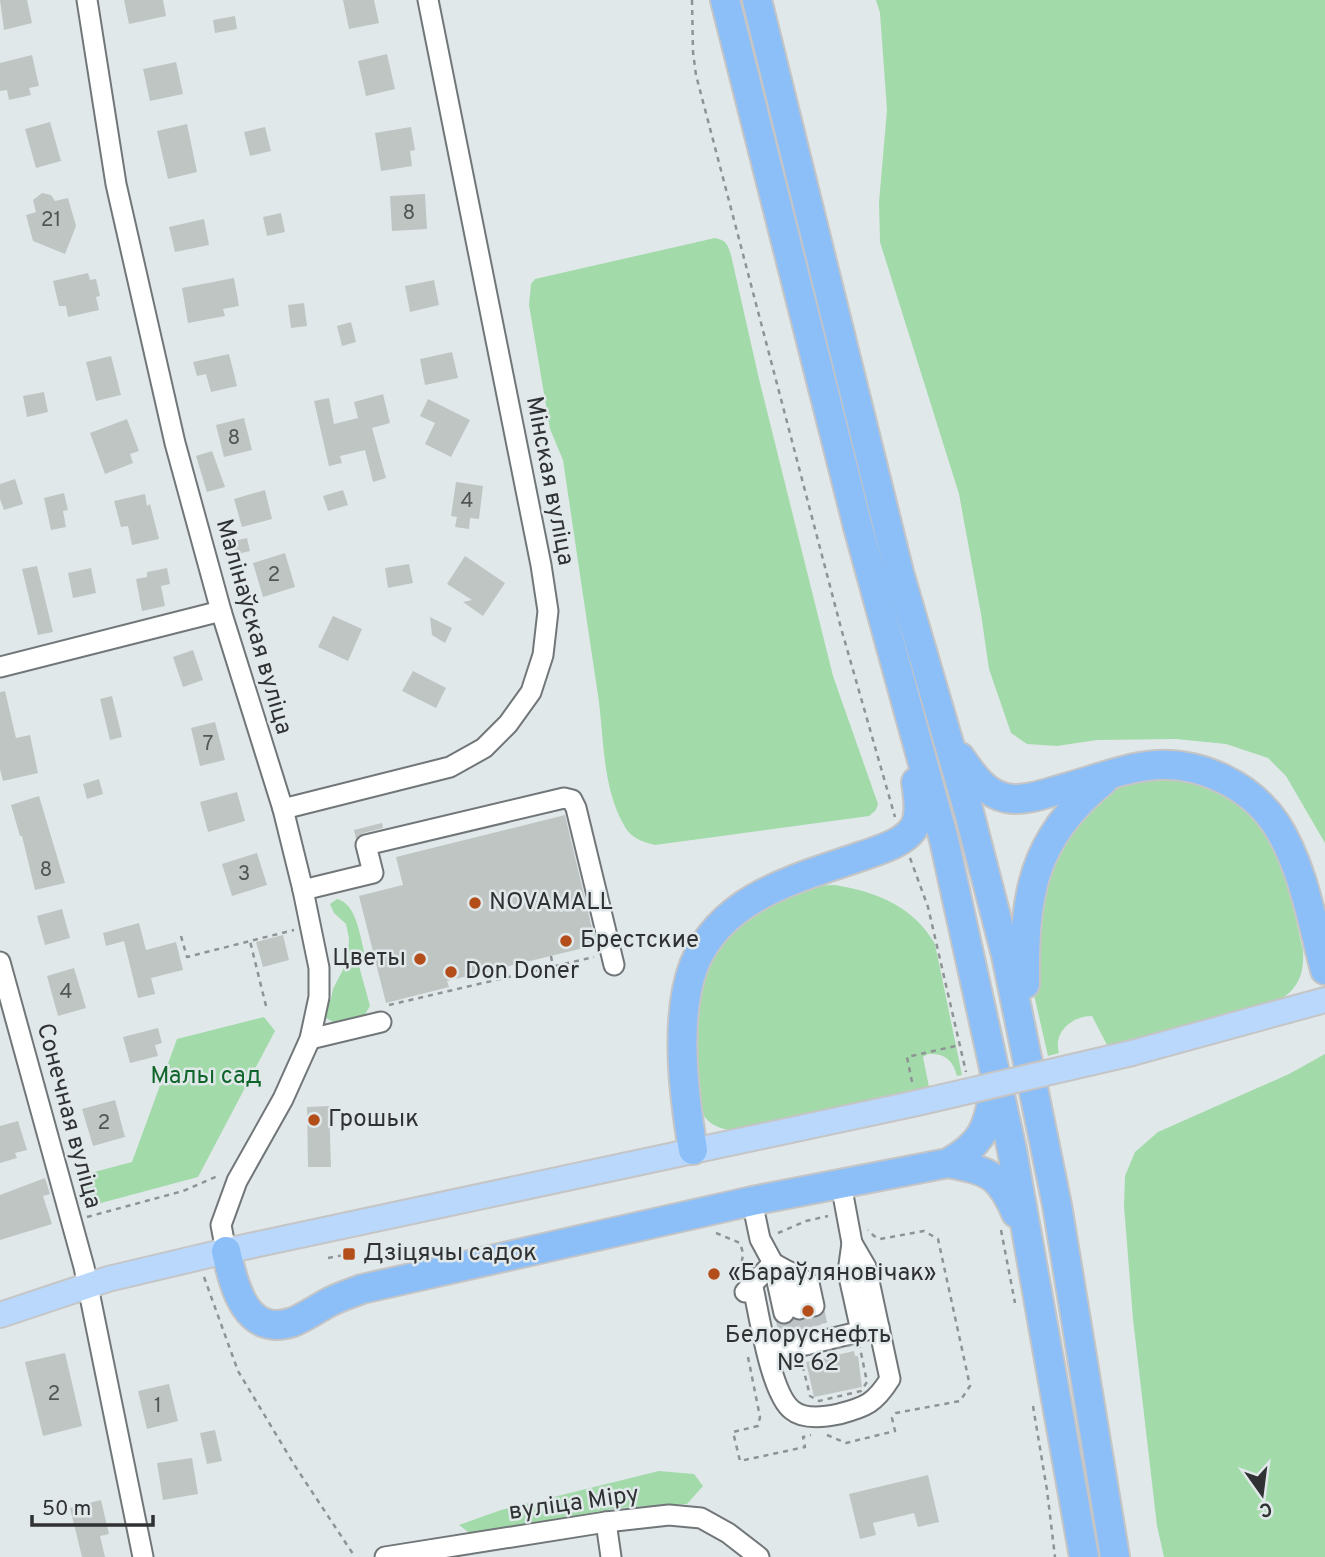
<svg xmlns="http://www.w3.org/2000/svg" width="1325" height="1557" font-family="Overpass,sans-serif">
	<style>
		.green { fill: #a2daaa }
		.building { fill: #bec5c3 }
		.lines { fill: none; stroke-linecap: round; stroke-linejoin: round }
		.minor-tunnel { stroke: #bdc3c5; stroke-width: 19; stroke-dasharray: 19 10; stroke-linecap: butt }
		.minor-casing { stroke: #717678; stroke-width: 23 }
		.major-casing { stroke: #c5c5c6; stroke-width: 28 }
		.highway-casing { stroke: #c5c5c6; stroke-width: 32 }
		.path { stroke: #8e9394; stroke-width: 2.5; stroke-dasharray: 5 5; stroke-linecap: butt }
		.minor { stroke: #fff; stroke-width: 19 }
		.major { stroke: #bad8fb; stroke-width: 24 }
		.highway { stroke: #8cbef8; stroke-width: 28 }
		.major-bridge-casing { stroke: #c5c5c6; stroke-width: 28; stroke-linecap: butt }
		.major-bridge { stroke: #bad8fb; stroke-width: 24 }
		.poi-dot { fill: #b34e1b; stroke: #e1e8ea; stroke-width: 2.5 }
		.labels { text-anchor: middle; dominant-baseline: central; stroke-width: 5; stroke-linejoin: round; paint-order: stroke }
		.number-label { font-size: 21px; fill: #535656 }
		.street-label { font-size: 24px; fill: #2f3132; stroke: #e1e8ea }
		.poi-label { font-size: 24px; fill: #2f3132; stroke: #e1e8ea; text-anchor: start }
		.park-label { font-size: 24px; fill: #0f652a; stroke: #e1e8ea }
	</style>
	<rect width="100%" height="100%" fill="#e1e8ea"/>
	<g class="green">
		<path d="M876,0H1325V843L1286,776L1268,758L1226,744L1176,739L1097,740L1057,746L1027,744L1011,733L989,669L981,614L959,494L880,242L879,202L887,110L880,13Z"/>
		<path d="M715,238C726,240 728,245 731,255L759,379L833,676L878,804L876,810L869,816L655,845C643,842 631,838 625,827C603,790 604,743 599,702C587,622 575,541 563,460L550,429L529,305L531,284L535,279Z"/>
		<path d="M1173,778C1198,785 1222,792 1243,808C1282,837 1292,905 1303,950C1305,984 1291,996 1262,1009L1107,1045L1092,1016C1072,1016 1053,1032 1059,1053L1048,1056L1030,977L1050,868L1073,824L1113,789L1138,781Z"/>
		<path d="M835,885C877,892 913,906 935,944L962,1075L957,1076C953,1060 945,1053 928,1054L923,1057L929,1087L736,1131C716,1129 704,1122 697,1103L695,1004L711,957L739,919L808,886Z"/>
		<path d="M337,899C358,904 360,940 366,958L359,966L370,1006L364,1016L335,1023L326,1018L325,1008L331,999L333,989L348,960L349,938L346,924L334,913L330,904Z"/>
		<path d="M264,1017L275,1031L198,1177L86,1207L79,1176L132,1162L177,1039Z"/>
		<path d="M1325,1054V1557H1164L1157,1526L1133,1319L1124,1206L1125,1176L1135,1152L1158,1132L1289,1074Z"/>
		<path d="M659,1471L694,1474L703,1486L687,1504L618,1508L471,1534L459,1525L501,1510Z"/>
	</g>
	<g class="building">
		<path d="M0,0H27L32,23L4,30Z"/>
		<path d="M124,0H163L166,16L129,24Z"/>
		<path d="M343,0H374L379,23L349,29Z"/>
		<path d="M235,16L237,29L215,33L213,20Z"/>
		<path d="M387,54L395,89L366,96L358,61Z"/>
		<path d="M32,55L39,86L29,88L31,95L9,100L7,90L0,91V63Z"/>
		<path d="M176,62L183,94L150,101L143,69Z"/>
		<path d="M50,122L61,161L36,168L25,129Z"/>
		<path d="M187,124L197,172L168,179L157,131Z"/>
		<path d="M265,127L271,151L250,156L244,132Z"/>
		<path d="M411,127L415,150L410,151L412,166L381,171L375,133Z"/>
		<path d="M42,193L51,195L55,201L68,198L76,226L65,254L33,241L26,215L36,212L33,200Z"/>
		<path d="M425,194L427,229L392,231L390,196Z"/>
		<path d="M281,213L285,232L267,236L263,217Z"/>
		<path d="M204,219L209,245L175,252L169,227Z"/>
		<path d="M88,273L90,280L96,279L100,296L96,297L99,310L68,317L66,306H59L53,281Z"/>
		<path d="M234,278L239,306L223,309L225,316L188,323L182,288Z"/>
		<path d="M434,280L439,305L410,312L405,286Z"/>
		<path d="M304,303L307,326L291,328L288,305Z"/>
		<path d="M351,322L356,342L342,346L337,326Z"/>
		<path d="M452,352L458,378L425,385L420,359Z"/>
		<path d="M229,354L237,386L211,392L206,374L197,376L193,362Z"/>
		<path d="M111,356L121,395L96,401L86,362Z"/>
		<path d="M44,392L48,412L27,417L23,396Z"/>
		<path d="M383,394L390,423L372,428L386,478L373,482L365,450L340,456L342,463L329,466L314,401L329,398L334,424L358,418L354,402Z"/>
		<path d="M428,399L470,420L451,457L425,444L435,423L420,416Z"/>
		<path d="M244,418L252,450L224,457L216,425Z"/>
		<path d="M127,419L139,451L130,454L133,463L105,474L90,433Z"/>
		<path d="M212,451L225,487L207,492L196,456Z"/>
		<path d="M15,479L23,504L4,510L0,499V484Z"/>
		<path d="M456,482L483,486L479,519L470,518L469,529L455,527L457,517L451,516Z"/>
		<path d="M265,490L272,519L242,527L234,499Z"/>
		<path d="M343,490L348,505L328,511L323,496Z"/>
		<path d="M64,493L68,510L63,511L66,527L51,530L44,498Z"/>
		<path d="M145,494L147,506L150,504L159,539L132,545L128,526L121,527L114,501Z"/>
		<path d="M247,538L250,551L225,557L222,544Z"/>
		<path d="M285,553L295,587L263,597L253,563Z"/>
		<path d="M465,556L505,583L483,616L463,602L472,600L447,584Z"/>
		<path d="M409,564L413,583L388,588L385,568Z"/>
		<path d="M37,566L53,632L38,635L22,569Z"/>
		<path d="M91,568L96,593L73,598L68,573Z"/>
		<path d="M167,568L170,584L161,586L165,606L142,611L136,579L147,577V572Z"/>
		<path d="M333,616L362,629L348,661L318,647Z"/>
		<path d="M430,617L452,628L445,643L432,635Z"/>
		<path d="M193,650L203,680L183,687L173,657Z"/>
		<path d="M413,671L446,688L436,708L402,691Z"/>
		<path d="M5,691L16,738L30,735L38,773L3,781L0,769V692Z"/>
		<path d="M112,696L122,737L110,740L100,699Z"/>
		<path d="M215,722L225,760L200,766L191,728Z"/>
		<path d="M99,779L103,794L87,799L83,784Z"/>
		<path d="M237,792L245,821L208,832L200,802Z"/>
		<path d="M39,796L65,883L35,890L22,836H20L11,805Z"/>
		<path d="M565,815L596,945L447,981L449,987L386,1003L359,896L403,885L396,857Z"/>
		<path d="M382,823L383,828L363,833L356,839L354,830Z"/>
		<path d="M257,853L267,885L232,896L222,864Z"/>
		<path d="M62,909L70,938L45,945L37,916Z"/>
		<path d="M139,923L146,950L176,942L183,970L151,978L155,994L138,998L124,941L106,946L103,933Z"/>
		<path d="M283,935L289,960L263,967L256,942Z"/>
		<path d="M74,968L86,1008L58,1016L47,976Z"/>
		<path d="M158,1028L162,1043L155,1045L158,1056L130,1063L123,1037Z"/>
		<path d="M115,1100L125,1137L93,1146L82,1109Z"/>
		<path d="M329,1106L331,1167H308L307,1107Z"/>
		<path d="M18,1121L27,1150L15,1153L17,1158L0,1163V1126Z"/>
		<path d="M45,1178L50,1194L43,1196L52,1224L0,1240V1195Z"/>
		<path d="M808,1317H819L821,1325L782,1333L780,1324L787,1325L794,1320L801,1321Z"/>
		<path d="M854,1351L855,1356H858L862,1387L814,1397L806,1362Z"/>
		<path d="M65,1353L82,1426L43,1436L25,1362Z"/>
		<path d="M169,1384L178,1421L147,1429L138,1391Z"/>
		<path d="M215,1430L222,1461L207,1464L200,1433Z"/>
		<path d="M192,1458L198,1494L163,1500L157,1463Z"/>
		<path d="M928,1475L939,1522L918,1527L914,1513L873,1523L876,1535L860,1539L849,1494Z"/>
		<path d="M101,1500L109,1534L100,1536L105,1557H82L70,1508Z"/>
	</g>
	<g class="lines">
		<g class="minor-tunnel">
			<path d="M814,1306L818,1326"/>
			<path d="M799,1309L803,1329"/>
			<path d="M784,1313L788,1332"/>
		</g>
		<defs>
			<g id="minor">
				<path d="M87,0L116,184L175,443L221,611L283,809L303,890L319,968V997L310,1039L283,1099L237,1181L221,1225L226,1251"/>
				<path d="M0,667L221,611"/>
				<path d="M283,809L450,767L484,748L508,724L531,692L543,655L548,611L541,565L428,0"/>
				<path d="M303,890L373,873L366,845L564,798L572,800L576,808L614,965"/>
				<path d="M0,962L84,1267L143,1557"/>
				<path d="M310,1039L381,1022"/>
				<path d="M752,1201L760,1239L773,1263L784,1313"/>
				<path d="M852,1243L848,1272L861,1331"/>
				<path d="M790,1272L799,1309"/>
				<path d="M752,1283C759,1312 770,1393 792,1410C804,1420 825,1417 839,1414C866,1407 875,1403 890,1379L866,1267L852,1243L841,1184"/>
				<path d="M745,1292L773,1263L809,1283L814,1306"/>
				<path d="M768,1354L879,1327"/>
				<path d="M606,1522L611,1557"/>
				<path d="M385,1557L606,1522L669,1515L701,1518L728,1533L759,1557"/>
			</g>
			<g id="major">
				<path d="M1132,1053L1325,1000"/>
				<path d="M0,1315L108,1279L226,1251L917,1103"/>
			</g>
			<g id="highway">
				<path d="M725,0L858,527L944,840L1012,1150L1084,1557"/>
				<path d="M757,0L900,576L969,812L1006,955L1057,1205L1115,1557"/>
				<path d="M960,757C972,774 984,793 1006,798C1027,802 1049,792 1069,787C1097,779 1127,767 1157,765C1202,763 1250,785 1276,824C1303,866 1312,922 1325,970"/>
				<path d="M1025,984C1024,897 1031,839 1103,781"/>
				<path d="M693,1150C684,1096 674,1018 694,965C722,896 798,878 862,856C879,850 902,844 913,829C922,816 918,796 916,782"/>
				<path d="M948,1163C989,1171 999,1174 1016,1213"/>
				<path d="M226,1251C234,1285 245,1338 293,1322C305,1317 315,1310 326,1304C338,1297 349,1294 362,1289L752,1201L948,1163C985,1142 987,1127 995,1087"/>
			</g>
		</defs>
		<use href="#minor" class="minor-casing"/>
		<use href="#major" class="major-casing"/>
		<use href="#highway" class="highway-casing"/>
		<g class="path">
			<path d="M692,0L693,52L696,75L841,628L895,817"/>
			<path d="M910,858L928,907L966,1072"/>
			<path d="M181,936L187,957L250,941"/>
			<path d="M551,956L553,967"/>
			<path d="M389,1005L594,957"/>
			<path d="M266,1006L250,941L294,930"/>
			<path d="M912,1082L907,1057L960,1045"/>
			<path d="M87,1217L183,1191L220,1175"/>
			<path d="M1001,1230L1015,1303"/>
			<path d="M716,1233L740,1243L743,1253L741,1269"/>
			<path d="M778,1233L806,1221L828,1216"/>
			<path d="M328,1258L349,1254L347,1246"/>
			<path d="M204,1277L238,1371L295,1466L355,1557"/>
			<path d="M859,1343L867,1382L861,1391L819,1401L810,1396L801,1359L808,1354Z"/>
			<path d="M748,1357L760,1417L758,1426L733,1432L740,1461L805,1447L803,1437L811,1435"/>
			<path d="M1033,1406L1047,1490L1055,1557"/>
			<path d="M827,1435L846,1443L895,1431L892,1418L896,1413L960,1401L970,1386L938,1239L924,1231L880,1239L874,1236L868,1230"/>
		</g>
		<use href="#minor" class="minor"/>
		<use href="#major" class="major"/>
		<use href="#highway" class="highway"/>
		<defs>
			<path id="major-bridge" d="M917,1103L1132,1053"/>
		</defs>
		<use href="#major-bridge" class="major-bridge-casing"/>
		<use href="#major-bridge" class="major-bridge"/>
	</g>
	<g class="poi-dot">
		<circle cx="475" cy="903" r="7"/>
		<circle cx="566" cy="941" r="7"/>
		<circle cx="420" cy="959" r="7"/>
		<circle cx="451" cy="972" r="7"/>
		<circle cx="314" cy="1120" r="7"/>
		<rect x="342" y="1247" width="14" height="14" rx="3.5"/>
		<circle cx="714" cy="1274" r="7"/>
		<circle cx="808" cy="1311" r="7"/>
	</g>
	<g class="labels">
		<g class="number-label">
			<text x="409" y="213">8</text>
			<text x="51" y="220">21</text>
			<text x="234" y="438">8</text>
			<text x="467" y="501">4</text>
			<text x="274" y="575">2</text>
			<text x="208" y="744">7</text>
			<text x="46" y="870">8</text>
			<text x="244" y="874">3</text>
			<text x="66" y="992">4</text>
			<text x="104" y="1123">2</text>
			<text x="54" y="1394">2</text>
			<text x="158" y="1406">1</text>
		</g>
		<g class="street-label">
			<text transform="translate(549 481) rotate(79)">Мінская вуліца</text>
			<text transform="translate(253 627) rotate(74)">Малінаўская вуліца</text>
			<text transform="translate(68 1116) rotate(75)">Сонечная вуліца</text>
			<text transform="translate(574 1504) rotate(-8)">вуліца Міру</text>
		</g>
		<g class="poi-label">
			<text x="489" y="903">NOVAMALL</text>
			<text x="580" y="941">Брестские</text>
			<text x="406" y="959" text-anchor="end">Цветы</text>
			<text x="465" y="972">Don Doner</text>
			<text x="328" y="1120">Грошык</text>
			<text x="363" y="1254">Дзіцячы садок</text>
			<text x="728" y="1274">«Бараўляновічак»</text>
			<text x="808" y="1336" text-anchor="middle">Белоруснефть<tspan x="808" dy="28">№ 62</tspan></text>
		</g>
		<g class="park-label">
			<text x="206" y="1077">Малы сад</text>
		</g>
	</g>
	<g transform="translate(1262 1494) rotate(166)" stroke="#e1e8ea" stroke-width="5" paint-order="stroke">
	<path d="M0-5L12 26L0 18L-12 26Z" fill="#2f3132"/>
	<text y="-10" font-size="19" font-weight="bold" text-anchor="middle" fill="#2f3132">С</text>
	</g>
	<path d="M32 1515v10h121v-10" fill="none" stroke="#2f3132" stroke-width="3.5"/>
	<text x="42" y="1515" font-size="21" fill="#2f3132" stroke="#e1e8ea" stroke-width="5" paint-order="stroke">50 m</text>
</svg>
